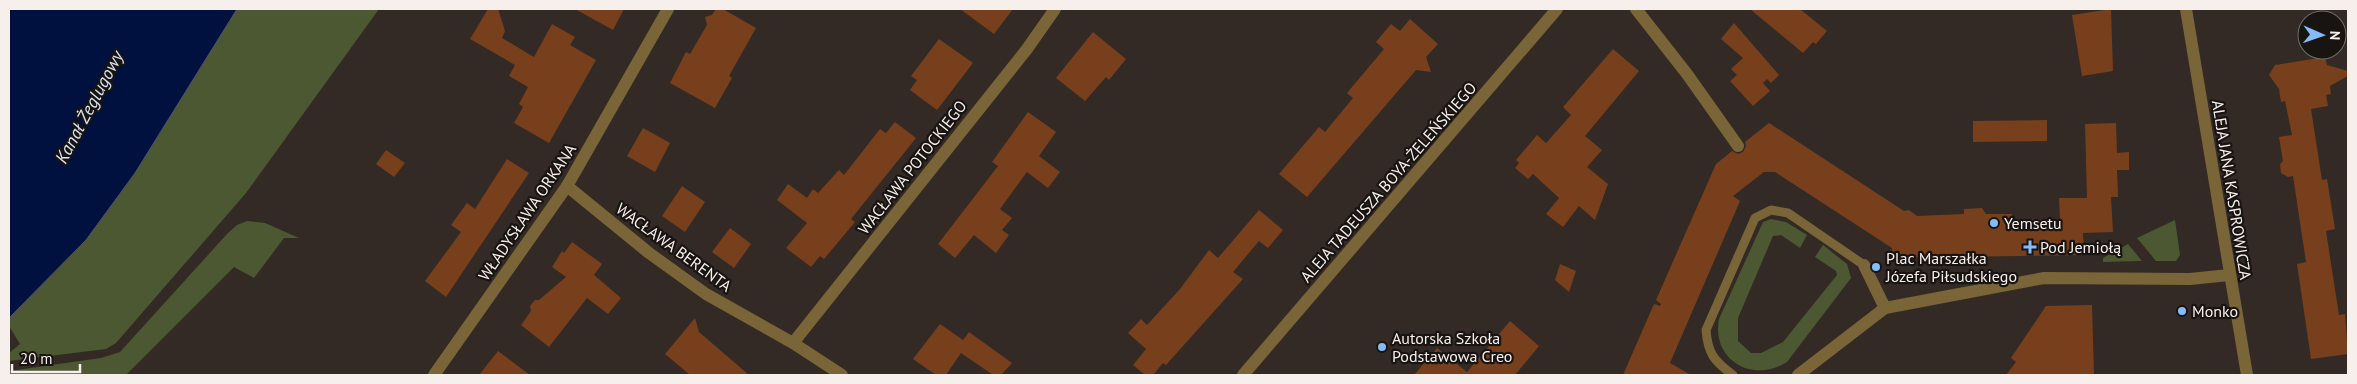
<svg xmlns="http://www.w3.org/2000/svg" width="2357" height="384" font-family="'PT Sans',sans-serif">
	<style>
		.green { fill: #4b5831 }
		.water { fill: #01113f; stroke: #4a5473 }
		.building { fill: #773f1c }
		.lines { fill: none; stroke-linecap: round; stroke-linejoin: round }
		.service { stroke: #796537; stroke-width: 9 }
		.pedestrian { stroke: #796537; stroke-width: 12 }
		.minor { stroke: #796537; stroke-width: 12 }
		.tertiary { stroke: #796537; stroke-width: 12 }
		.poi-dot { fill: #84bcfb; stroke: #181412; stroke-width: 2 }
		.labels { text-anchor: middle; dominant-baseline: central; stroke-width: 4.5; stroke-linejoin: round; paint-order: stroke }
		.street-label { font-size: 16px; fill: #f6efec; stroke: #181412 }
		.poi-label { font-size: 16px; fill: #f6efec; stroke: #181412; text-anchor: start }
		.water-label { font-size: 18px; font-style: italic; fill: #dae3f3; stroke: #181412 }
	</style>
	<rect width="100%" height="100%" fill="#332a25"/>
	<g class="green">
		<path d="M237,9H379L246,193L116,343L106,349L9,361V353L20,344L9,326V318L86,240L135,173Z"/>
		<path d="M1771,219L1786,222L1807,235L1800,248L1781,235L1773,236L1738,318V341L1751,353H1761L1783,342L1837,275L1836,271L1815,257L1823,245L1847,264L1851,278L1787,362C1753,384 1711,360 1719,319L1763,222Z"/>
		<path d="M2175,220L2180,255L2176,261H2156L2137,238Z"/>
		<path d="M247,221L265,223L299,238H284L254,278L234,267L126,375H9V371L101,358L120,352L227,234L237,225Z"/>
		<path d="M2128,244L2142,261L2103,262V258Z"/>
	</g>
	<path class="water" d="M9,9H237L135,173L86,240L9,318Z"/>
	<g class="building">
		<path d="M488,9H498L505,31L502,38L534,57L552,24L575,37L570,45L596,60L549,143L514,123L523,107L519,104L528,87L509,76L515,65L470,39Z"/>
		<path d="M575,9H624L613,30Z"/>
		<path d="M716,9H723L756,28L729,76L732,78L715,108L670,83L686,52L690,54L707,25L705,17L712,15Z"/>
		<path d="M960,9H1013L994,34Z"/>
		<path d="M1750,9H1800L1827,31L1816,44L1813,42L1803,53Z"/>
		<path d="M2111,9L2113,71L2082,76L2072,15Z"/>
		<path d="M1410,19L1438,44L1426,57L1431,72L1416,70L1307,197L1279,174L1319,127L1325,132L1353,98L1347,93L1384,49L1376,42L1391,24L1400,31Z"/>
		<path d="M1734,23L1779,75L1771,83L1767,79L1763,83L1770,91L1753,106L1730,81L1737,75L1731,69L1743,58L1721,39Z"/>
		<path d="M1093,32L1126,59L1109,80L1106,77L1085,101L1056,78Z"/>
		<path d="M939,39L973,63L937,110L910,90L917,80L911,76Z"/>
		<path d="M1613,49L1639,71L1585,136L1602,150L1587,167L1608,184L1595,220L1579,206L1563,227L1546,214L1559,198L1533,174L1528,179L1515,168L1519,163L1516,160L1537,135L1546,143L1571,115L1563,107Z"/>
		<path d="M2325,57L2327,65L2348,71V76L2330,86L2331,94L2326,95L2328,106L2311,109L2322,180L2327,179L2335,229L2326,231L2339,315L2345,314L2348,354L2311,359L2297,264L2306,262L2293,176L2288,177L2281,173L2280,164L2283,161L2279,137L2292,135L2285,101L2281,102L2279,89L2269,75L2275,65Z"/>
		<path d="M1028,112L1056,132L1039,156L1060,172L1048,188L1027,172L1000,209L1012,218L1002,230L1009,235L996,253L974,235L955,258L938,244L998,166L992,162Z"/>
		<path d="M2047,120V141L1973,142V121Z"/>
		<path d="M895,122L916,138L851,219L855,222L824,259L820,256L811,267L786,248L807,223L777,200L788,184L807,198L813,189L818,193L839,170L844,175L880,129L886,133Z"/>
		<path d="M1769,123L1904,211L1909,210L1917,216L1964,214V209L1982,208L1986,214H2012V219H2060L2059,198H2087L2085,124L2116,123L2117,153L2129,152V170H2117L2118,197H2111L2113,232L2083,233L2084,255L1892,258V248L1775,172H1764L1733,196L1740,201L1670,363L1691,375H1623L1654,304L1660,306L1661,304L1656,300L1716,164L1732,151L1738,154L1743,152L1746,146L1745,142Z"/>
		<path d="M643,128L670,143L655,172L627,156Z"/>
		<path d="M386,150L405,163L394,177L376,164Z"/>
		<path d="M507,159L529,173L446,297L425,281L461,232L451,225L467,203L475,209Z"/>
		<path d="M682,186L705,202L685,232L662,216Z"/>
		<path d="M1259,210L1283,230L1268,248L1259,241L1233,272L1243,279L1166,365L1163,363L1153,375H1145L1133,365L1146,349L1128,333L1141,319L1147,325L1180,289L1209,250L1218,258Z"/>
		<path d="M730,228L751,244L734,268L712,252Z"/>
		<path d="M572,242L602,264L594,275L621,298L608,314L587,298L549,347L521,325L531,311L530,306L535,300H539L566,277L552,267L562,251L564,253Z"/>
		<path d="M1560,264L1576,271L1569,292L1555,280Z"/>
		<path d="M2092,305L2094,375H2006L2016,362L2011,358L2046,306Z"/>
		<path d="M695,318L699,332L749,375H690L665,354Z"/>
		<path d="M1510,321L1539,346L1515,375H1414L1437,348L1467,372Z"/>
		<path d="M940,324L963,340L969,332L1012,363L1001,375H993L961,353L946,375H936L913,359Z"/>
		<path d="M498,351L530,375H479Z"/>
	</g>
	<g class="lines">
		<path class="service" d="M1733,375C1714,361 1708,354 1706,330L1755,218L1771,210L1788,213L1864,265"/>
		<path class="pedestrian" d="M1636,9L1687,74L1738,146"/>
		<g class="minor">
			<path d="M567,186L649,253L706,294L793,343L842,375"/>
			<path d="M1864,265L1885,308L2044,278L2190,279L2229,275"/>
			<path d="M793,343L1027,49L1055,9"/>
			<path d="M434,375L567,186L668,9"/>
			<path d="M1798,375L1885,308"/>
		</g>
		<g class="tertiary">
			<path d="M2186,9L2247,375"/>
			<path d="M1243,375L1557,9"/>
		</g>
	</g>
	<g class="poi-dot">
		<circle cx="1994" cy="223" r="5"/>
		<path d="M2027.5 239.5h5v5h5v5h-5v5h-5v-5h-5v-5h5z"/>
		<circle cx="1876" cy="267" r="5"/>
		<circle cx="2182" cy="311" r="5"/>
		<circle cx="1382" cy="347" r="5"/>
	</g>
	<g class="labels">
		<g class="street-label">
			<text transform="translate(912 167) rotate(-52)">WACŁAWA POTOCKIEGO</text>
			<text transform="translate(1388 182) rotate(-49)">ALEJA TADEUSZA BOYA-ŻELEŃSKIEGO</text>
			<text transform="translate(2232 190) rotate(81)">ALEJA JANA KASPROWICZA</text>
			<text transform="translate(527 212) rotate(-56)">WŁADYSŁAWA ORKANA</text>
			<text transform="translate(674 247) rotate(36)">WACŁAWA BERENTA</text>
		</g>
		<g class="poi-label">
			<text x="2004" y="223">Yemsetu</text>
			<text x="2040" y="247">Pod Jemiołą</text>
			<text x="1886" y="258">Plac Marszałka<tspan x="1886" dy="18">Józefa Piłsudskiego</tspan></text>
			<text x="2192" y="311">Monko</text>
			<text x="1392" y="338">Autorska Szkoła<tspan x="1392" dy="18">Podstawowa Creo</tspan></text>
		</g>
		<g class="water-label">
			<text transform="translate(89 107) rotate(-62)">Kanał Żeglugowy</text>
		</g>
	</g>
	<rect width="2357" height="384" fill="none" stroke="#f6efec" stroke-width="20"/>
	<g transform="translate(2322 35) rotate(92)"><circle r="24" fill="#181412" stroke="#716c69"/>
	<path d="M0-4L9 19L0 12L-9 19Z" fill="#84bcfb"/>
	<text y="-8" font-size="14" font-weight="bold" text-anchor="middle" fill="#f6efec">N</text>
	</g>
	<path d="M12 364v8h68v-8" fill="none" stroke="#f6efec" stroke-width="2.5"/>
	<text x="20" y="364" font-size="15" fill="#f6efec" stroke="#181412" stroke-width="4" paint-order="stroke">20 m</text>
</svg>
